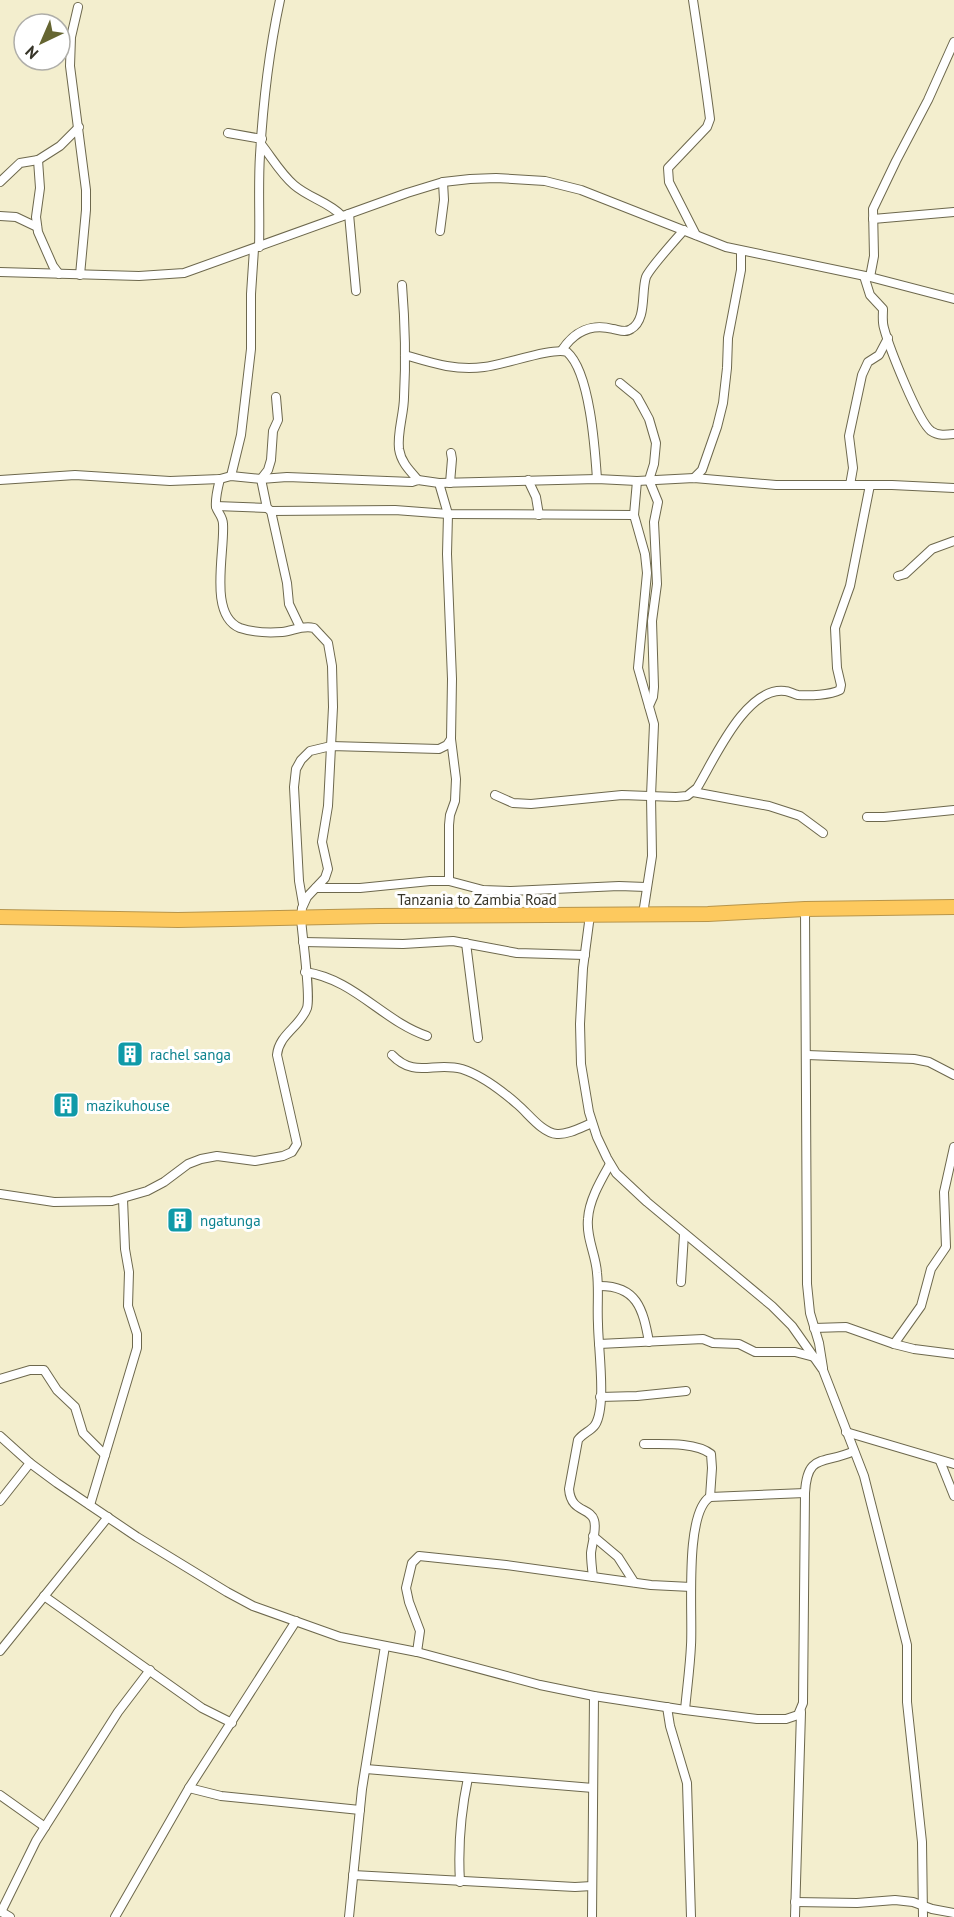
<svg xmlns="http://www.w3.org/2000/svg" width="954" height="1917" font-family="'PT Sans',sans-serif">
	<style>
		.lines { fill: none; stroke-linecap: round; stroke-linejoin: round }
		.street-casing { stroke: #6d684d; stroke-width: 10 }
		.highway-casing { stroke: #b7954b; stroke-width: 16 }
		.street { stroke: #fff; stroke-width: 8 }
		.highway { stroke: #fdc95e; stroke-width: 14 }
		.labels { text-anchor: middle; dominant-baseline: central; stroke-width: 6; stroke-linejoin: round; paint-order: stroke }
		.street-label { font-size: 15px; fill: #363428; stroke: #fff }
		.culture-label { font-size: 15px; fill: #0d838f; stroke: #fff; text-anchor: start }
	</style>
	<rect width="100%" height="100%" fill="#f3eece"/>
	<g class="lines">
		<defs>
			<g id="street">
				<path d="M693,0C699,40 705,79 710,119L707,127L668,168L669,182L696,235"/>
				<path d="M78,7L71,37L70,66L86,190V210L80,275"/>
				<path d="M228,133L262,139"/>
				<path d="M261,144C272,158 281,174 294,185C309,198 329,202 342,216"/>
				<path d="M38,160L40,188L36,217L38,232L53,266L59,274"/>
				<path d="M0,182L20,163L38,160L60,146L79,127"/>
				<path d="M349,214L356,291"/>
				<path d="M0,216L16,217L37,227"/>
				<path d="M873,219L954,212"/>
				<path d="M440,231L444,200L443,182"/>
				<path d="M259,247C260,217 258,186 260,155C263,103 269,51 280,0"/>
				<path d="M0,272L139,276L184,273L407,193L443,182L470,179L496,178L545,181L581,190L726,247L870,277L954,299"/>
				<path d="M864,276L870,295L883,309C883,315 882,322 884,328C889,347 918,421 931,431C938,436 946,435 954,434"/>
				<path d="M870,277L874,256L873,209L896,161L928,100L954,42"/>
				<path d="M402,285C405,322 406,360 404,397C404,414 397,432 399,449C401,462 409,470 418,480"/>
				<path d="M562,350C574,332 591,323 613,329C619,330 626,333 631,329C647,320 641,292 646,277C650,268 676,239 684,230"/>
				<path d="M405,355C432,363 456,371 484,367C504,365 552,347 567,352C590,372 595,449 597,479"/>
				<path d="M620,383L637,397L642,406L649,419L656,443L654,464L649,480L658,502L654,522L657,584L652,621L654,687L653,697L649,706"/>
				<path d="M276,397L278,420L273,431L271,460L268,470L261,479L267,508L271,511L287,583L289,604L300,627"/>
				<path d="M231,476L241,435L251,349V294L254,249"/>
				<path d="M694,478L702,470L717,427L723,403L727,368L728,338L741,270V251"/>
				<path d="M0,480L75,475L170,481L220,479L231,476L261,479L287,477L412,482L418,480L439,483L597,479L637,481L694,478L776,485H892L954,488"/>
				<path d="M528,480L536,497L539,515"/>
				<path d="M637,481L634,515L645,554L647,573L638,668L654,724L651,796L652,856L643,914"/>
				<path d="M450,483L452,459L451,453"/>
				<path d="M850,485L853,468L849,436L862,375L868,362L879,355L888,338"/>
				<path d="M216,506L267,508"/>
				<path d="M271,511L395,510L448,514L634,515"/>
				<path d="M898,576L905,574L932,549L954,541"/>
				<path d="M693,792L769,806L800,816L823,833"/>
				<path d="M495,795L513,803L531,804L622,795L676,797L687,796L697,788C714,760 746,686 785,691C789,691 793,694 798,695C810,696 830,695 840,690L841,685L837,668L835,628L850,586L870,485"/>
				<path d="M867,817H884L954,810"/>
				<path d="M449,881V825L450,815L455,801L456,779L451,739"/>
				<path d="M316,888H360L430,881H449L483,890L511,891L619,886L646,887"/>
				<path d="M303,904L299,881L294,787L296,769L301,760L310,751L331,746L439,749L447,745L451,739L452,679L447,554L448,514L439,483"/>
				<path d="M805,909L807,1284L810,1313L819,1343L823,1368"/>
				<path d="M590,915L583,968L580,1024L581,1064L589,1112L597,1137L607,1158L616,1173L647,1202L772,1306L792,1326L823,1370L864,1476L907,1645V1702L922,1842L923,1917"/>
				<path d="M303,942L403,944L453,941L517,953L585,955"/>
				<path d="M466,943L478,1038"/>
				<path d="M305,972C354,979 383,1021 427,1036"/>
				<path d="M392,1055C415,1079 434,1061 462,1069C481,1075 502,1091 517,1104C528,1113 542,1133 557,1134C568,1135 582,1127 592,1123"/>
				<path d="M807,1055L914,1059L929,1062L954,1075"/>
				<path d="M0,1194L54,1202L112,1201L147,1191L164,1182L188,1164L201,1159L217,1156L255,1161L283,1156L292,1152L297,1144L277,1055C279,1034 300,1027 307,1008C311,995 302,935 301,918L302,908L307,897L325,878L328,869L322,842L328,806L333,707L332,666L328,643L314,628C302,625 293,631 282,632C269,633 252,632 240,628C208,615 225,552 223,524C223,517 218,513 216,507C215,498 218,487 220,479"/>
				<path d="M681,1282L684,1234"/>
				<path d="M598,1286C637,1285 643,1309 649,1342"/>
				<path d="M814,1328L846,1327L894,1344L914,1349L954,1354"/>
				<path d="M599,1344L703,1339L713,1343L739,1344L755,1352H795L814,1357"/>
				<path d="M894,1344L921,1306L931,1269L946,1247L944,1192L954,1147"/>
				<path d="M0,1379L30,1370H44L57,1390L75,1407L83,1433L105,1455"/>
				<path d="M600,1397L637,1396L686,1391"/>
				<path d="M846,1432L954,1464"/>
				<path d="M0,1436L30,1463L57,1483L137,1537L227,1592L253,1606L340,1637L417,1652L540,1685L594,1696L685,1710L757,1719H786L798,1715L803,1703L805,1493C807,1452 824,1465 854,1451"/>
				<path d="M644,1444C663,1444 696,1442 711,1454L712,1468L710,1497"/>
				<path d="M940,1461L954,1496"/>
				<path d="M0,1501L30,1463"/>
				<path d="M90,1505L137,1348V1334L128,1306L129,1272L125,1249L123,1199"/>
				<path d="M593,1536L618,1557L634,1582"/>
				<path d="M593,1577C592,1569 591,1561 591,1553C592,1543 597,1529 594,1520C590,1507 571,1513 569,1489L578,1440C583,1433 591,1431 595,1425C607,1407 598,1346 598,1324C597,1307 599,1290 597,1273C596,1255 586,1238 588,1219C589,1200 601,1180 610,1164"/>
				<path d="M44,1596L202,1708L232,1723"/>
				<path d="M0,1651L108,1517"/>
				<path d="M417,1652L420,1631L409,1602L406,1588L412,1563L419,1556L506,1565L651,1585L691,1587"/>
				<path d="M667,1707L670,1726L687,1783L691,1917"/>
				<path d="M685,1710C687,1688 690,1667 691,1645C693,1614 684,1513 710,1497L805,1493"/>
				<path d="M366,1769L593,1788"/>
				<path d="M189,1788L221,1796L360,1810"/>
				<path d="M0,1795L45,1827"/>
				<path d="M353,1875L575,1887L592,1886"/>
				<path d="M460,1882C458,1848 461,1811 468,1778"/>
				<path d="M795,1902L857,1903L895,1900L913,1902L932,1909L954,1913"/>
				<path d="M0,1911L10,1917"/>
				<path d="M1,1912L36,1841L118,1712L150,1670"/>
				<path d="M115,1917L189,1788L296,1621"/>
				<path d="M349,1917L362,1789L385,1646"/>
				<path d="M592,1917L594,1696"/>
				<path d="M795,1917L801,1712"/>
			</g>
			<path id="highway" d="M0,917L178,920L379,916L708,914L805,909L954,907"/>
		</defs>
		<use href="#street" class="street-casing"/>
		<use href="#highway" class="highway-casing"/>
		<use href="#street" class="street"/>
		<use href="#highway" class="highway"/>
	</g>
	<defs>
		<symbol id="building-square" viewBox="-11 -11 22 22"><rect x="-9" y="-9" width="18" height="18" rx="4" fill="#0f9aa8" stroke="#fff"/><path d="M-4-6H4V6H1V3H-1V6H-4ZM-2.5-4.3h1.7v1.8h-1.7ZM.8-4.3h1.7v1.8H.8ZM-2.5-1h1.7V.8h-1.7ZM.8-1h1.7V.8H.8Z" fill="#fff"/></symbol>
	</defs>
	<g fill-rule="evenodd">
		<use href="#building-square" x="115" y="1039" width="30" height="30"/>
		<use href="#building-square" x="51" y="1090" width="30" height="30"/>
		<use href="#building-square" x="165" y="1205" width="30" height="30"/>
	</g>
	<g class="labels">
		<g class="street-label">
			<text x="477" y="899">Tanzania to Zambia Road</text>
		</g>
		<g class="culture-label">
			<text x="150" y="1054">rachel sanga</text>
			<text x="86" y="1105">mazikuhouse</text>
			<text x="200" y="1220">ngatunga</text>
		</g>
	</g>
	<g transform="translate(42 42) rotate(224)"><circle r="28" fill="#ffffff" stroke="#afaea9" stroke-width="1.5"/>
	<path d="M0-4.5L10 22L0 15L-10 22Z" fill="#656531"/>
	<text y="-9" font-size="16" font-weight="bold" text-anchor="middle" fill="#363428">N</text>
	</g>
</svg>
